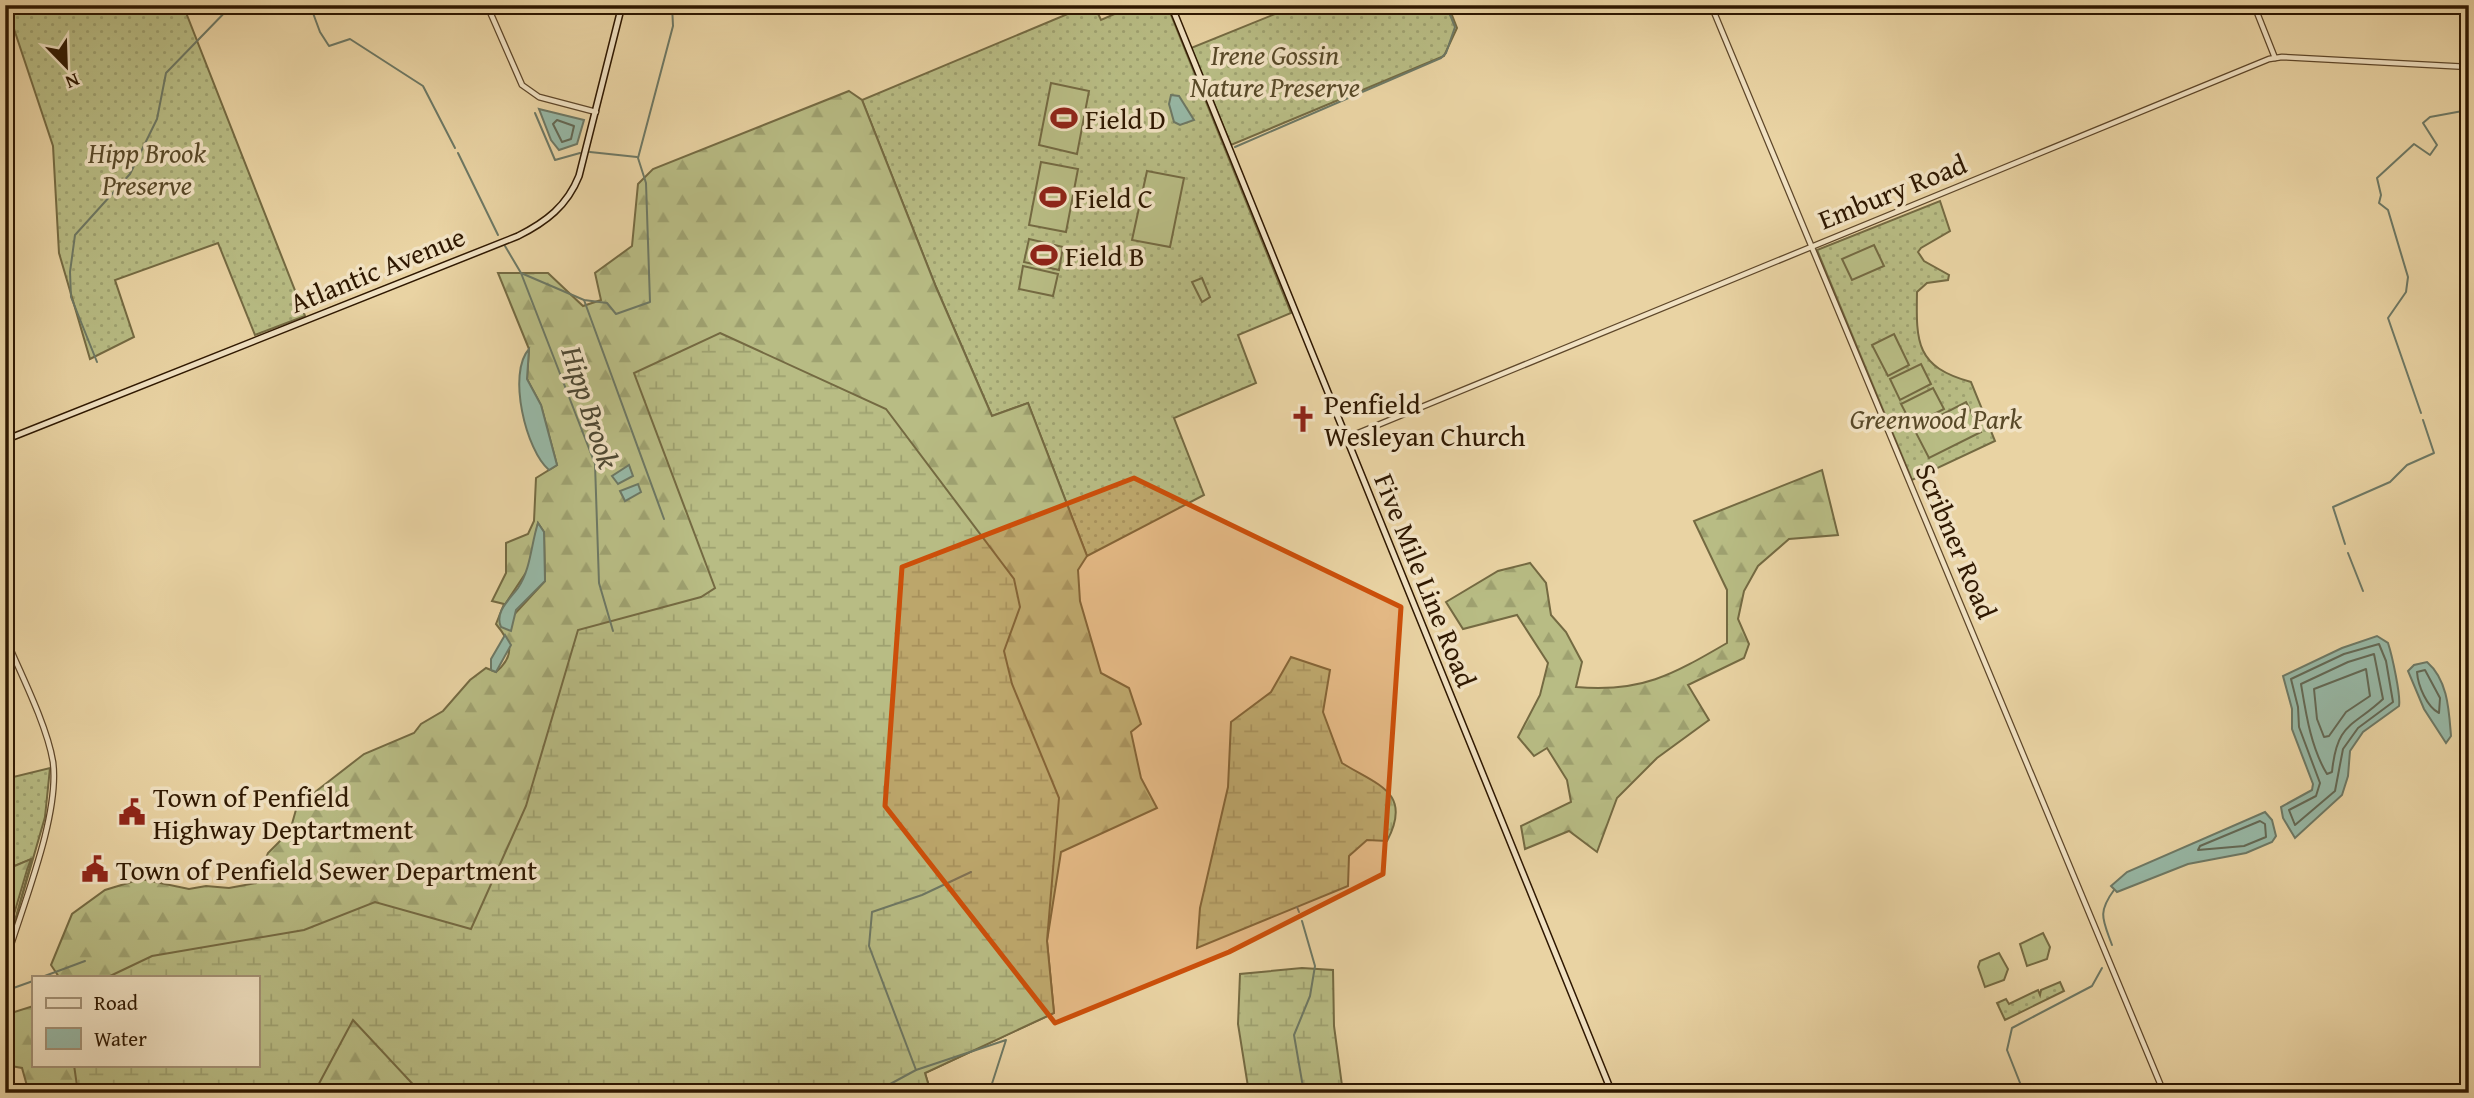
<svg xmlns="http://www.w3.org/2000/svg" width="2474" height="1098" font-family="'Gentium Book Plus',serif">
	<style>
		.grass { fill: url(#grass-dots); stroke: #746a42; stroke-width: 2 }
		.forest { fill: url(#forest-firs); stroke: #746a42; stroke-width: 2; fill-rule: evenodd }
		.wetland { fill: url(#wetland-marsh); stroke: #746a42; stroke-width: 2 }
		.pitch { fill: #b8bc84; stroke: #746a42; stroke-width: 2 }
		.water { fill: #97b8a6; stroke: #6d7864; stroke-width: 2 }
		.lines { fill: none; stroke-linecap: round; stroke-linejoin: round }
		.shore { stroke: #636854; stroke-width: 2 }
		.stream { stroke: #6d7864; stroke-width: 2 }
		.tertiary-casing { stroke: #5e472a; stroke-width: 7 }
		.secondary-casing { stroke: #2f1801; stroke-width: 8 }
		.tertiary { stroke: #f1e2c3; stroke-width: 4.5 }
		.secondary { stroke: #f1e2c3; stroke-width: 5 }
		.marked { fill: #cc4f0a; fill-opacity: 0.2; stroke: #cc4f0a; stroke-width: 5; stroke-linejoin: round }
		.labels { text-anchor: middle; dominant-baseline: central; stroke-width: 7; stroke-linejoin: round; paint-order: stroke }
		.park-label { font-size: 28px; font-style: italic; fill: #584928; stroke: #f1e2c3 }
		.poi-label { font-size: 28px; fill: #2f1801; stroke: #f1e2c3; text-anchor: start }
		.street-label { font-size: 28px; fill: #2f1801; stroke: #f1e2c3 }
		.water-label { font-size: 30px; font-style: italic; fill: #4e4833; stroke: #f1e2c3 }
	</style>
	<defs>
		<pattern id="grass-dots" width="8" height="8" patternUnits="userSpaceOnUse" patternTransform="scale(1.75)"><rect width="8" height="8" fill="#b8bc84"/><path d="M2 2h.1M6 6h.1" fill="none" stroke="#9ea170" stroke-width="1.8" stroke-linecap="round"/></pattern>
		<pattern id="forest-firs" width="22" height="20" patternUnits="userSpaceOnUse" patternTransform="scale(1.75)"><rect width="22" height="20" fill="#b8bc84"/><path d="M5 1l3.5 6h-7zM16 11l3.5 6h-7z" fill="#9ea170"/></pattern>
		<pattern id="wetland-marsh" width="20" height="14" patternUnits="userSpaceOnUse" patternTransform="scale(1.75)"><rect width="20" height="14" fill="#b8bc84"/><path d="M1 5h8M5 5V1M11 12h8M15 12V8" fill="none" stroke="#9ea170"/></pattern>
	</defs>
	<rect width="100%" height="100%" fill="#e9d3a3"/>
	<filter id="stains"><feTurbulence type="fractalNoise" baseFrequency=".00286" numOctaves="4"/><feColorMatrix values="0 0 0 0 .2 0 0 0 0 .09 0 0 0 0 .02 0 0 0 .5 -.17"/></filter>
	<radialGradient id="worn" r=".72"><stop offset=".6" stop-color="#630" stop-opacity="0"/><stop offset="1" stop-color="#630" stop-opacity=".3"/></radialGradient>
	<g class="grass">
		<path d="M6,5H183L305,316L255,335L218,243L115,280L134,337L90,359L59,253L53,146Z"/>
		<path d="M1089,5H1094L1101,20L1135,5H1167L1291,313L1238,335L1256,383L1174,418L1204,495L1087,556L1028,403L992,416L936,287L862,100Z"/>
		<path d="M1277,5H1448L1457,28L1444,56L1231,145L1191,48L1280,12Z"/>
		<path d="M1940,201L1950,231L1921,248L1918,252L1924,261L1949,275L1948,280L1927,283L1917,292C1916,343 1916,367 1971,382L1995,441L1912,480L1817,250Z"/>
		<path d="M50,768L45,817L5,956L32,859L5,870V779Z"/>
		<path d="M2060,982L2064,991L2005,1020L1997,1003L2006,999L2009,1004L2038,990L2040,995L2041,990Z"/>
	</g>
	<g class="forest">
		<path d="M849,91L862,100L936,287L992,416L1028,403L1087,556L1078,570L1080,601L1101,673L1129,688L1141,724L1131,732L1141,778L1157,808L1061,852L1047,941L1054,1013L925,1073L931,1093H29L22,1068L5,1065V1015L33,1006V1065H257V977H59L51,965L72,914L105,890L141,879L189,889L206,886L229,888L256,883L268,853L290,831L297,806L364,754L414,733L421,724L443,711L470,680L486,668L496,672C517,654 510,641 496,624L504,604L492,601L506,573V543L528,534L534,521L536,478L557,465L541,405L527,379L529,349L498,273H548L583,306L601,300L595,273L632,246L638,184L653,169ZM538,523L544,532L545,581L512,617L502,609L529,568Z"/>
		<path d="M1822,470L1838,535L1789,539L1758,566L1744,591L1738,619L1749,644L1744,658L1688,685L1709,720L1657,758L1617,798L1597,852L1569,831L1525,849L1521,826L1571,802L1567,780L1547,748L1534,756L1518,737L1540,695L1548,663L1517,615L1463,629L1446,602L1498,571L1530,563L1546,583L1551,615L1566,632L1582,662L1576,687C1641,693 1672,675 1727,643V590L1694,521Z"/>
		<path d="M31,859L27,870L5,945V870Z"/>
	</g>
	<g class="wetland">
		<path d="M720,333L886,409L1014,579L1020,607L1004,651L1012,684L1059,798L1047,941L1054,1013L925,1073L931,1093H421L353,1020L314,1093H78L74,1065H257V977H108L152,956L304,930L375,902L471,929L526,806L578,630L701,597L715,588L634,373Z"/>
		<path d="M1291,657L1330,670L1323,712L1342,763C1377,785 1413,792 1387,841L1367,840L1349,856L1348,886L1197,948L1200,908L1228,787L1231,722L1271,692Z"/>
		<path d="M1302,968L1333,970L1334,1026L1343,1093H1249L1238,1024L1240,974Z"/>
	</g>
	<g class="pitch">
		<path d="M1051,83L1089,91L1077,154L1039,145Z"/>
		<path d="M1041,162L1078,169L1066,232L1029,225Z"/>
		<path d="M1147,171L1184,178L1170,247L1132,240Z"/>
		<path d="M1029,239L1063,247L1059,270L1024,262Z"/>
		<path d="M1874,245L1884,266L1852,280L1842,259Z"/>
		<path d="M1023,266L1058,274L1053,296L1019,289Z"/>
		<path d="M1202,278L1210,297L1202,302L1192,282Z"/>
		<path d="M1894,334L1909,365L1888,376L1872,345Z"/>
		<path d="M1921,364L1931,384L1900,400L1890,379Z"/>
		<path d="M1933,388L1944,409L1912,425L1901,404Z"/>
		<path d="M1966,402L1981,432L1929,458L1914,429Z"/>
		<path d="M2043,933L2050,947L2047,959L2027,966L2020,944Z"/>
		<path d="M1999,953L2008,969L2004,980L1985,987L1978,967L1980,961Z"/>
	</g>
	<g class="water">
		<path d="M1171,95L1179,96L1194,120L1180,125L1174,122L1169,104Z"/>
		<path d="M539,109L584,120L577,144L559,150L551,140Z"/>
		<path d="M529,349L527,379L541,405L557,465L549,470C526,451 507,373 529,349Z"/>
		<path d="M629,465L633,476L618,484L612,476Z"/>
		<path d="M638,484L641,492L625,501L620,491Z"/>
		<path d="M538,523L544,532L545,581L516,610L511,631L501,627C494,612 510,599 518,588C531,569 531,544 538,523Z"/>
		<path d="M505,635L511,645L496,672L491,670V659Z"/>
		<path d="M2377,636L2388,643C2392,655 2401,696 2399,706L2363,732L2350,751L2348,776L2342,795L2295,838L2283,818L2281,807L2312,790L2313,784L2292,729V709L2283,676L2342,648Z"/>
		<path d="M2427,662C2448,680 2449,711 2451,736L2446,743L2424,709L2408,671L2414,665Z"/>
		<path d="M2265,812L2272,820L2276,836L2272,842L2246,853L2188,864L2117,892L2111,886L2127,872Z"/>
	</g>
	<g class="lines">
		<g class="shore">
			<path d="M557,120L574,126L571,139L562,142L553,124Z"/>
			<path d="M2379,644L2386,661L2393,702L2358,728L2343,749L2335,791L2295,825L2289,810L2316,796L2320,783L2299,727L2298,707L2291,679L2344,654Z"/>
			<path d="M2374,654L2383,699C2352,728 2337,722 2332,772L2327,774C2311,748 2306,714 2301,684L2348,662Z"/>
			<path d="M2366,669L2370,696L2346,712L2329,736L2324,737L2317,719L2314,689Z"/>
			<path d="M2425,670L2440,698L2439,713C2427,707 2418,686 2417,672Z"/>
			<path d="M2260,821L2265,824L2266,837L2244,846L2198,850L2200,846Z"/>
		</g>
		<g class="stream">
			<path d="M310,5L320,32L329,46L350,39L423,86L455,148"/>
			<path d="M535,113L555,160L580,153"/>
			<path d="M1235,147L1441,58L1446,53L1455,27L1446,5"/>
			<path d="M590,152L637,157"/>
			<path d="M458,153L498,235"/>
			<path d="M505,246L521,273L595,464L599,583L613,631"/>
			<path d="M521,273L584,300L607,303L616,314L650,302L646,183L638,158L673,26L672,5"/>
			<path d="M584,300L664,519"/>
			<path d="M97,362L71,297L70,272L75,235L130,174L157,119L166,73L232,5"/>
			<path d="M2421,413L2388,318L2406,292L2408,277L2388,210L2379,203L2381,195L2377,178L2414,144L2430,155L2437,145L2423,123L2430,117L2468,110L2469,107"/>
			<path d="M2345,544L2333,507L2390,482L2407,465L2434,453L2423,420"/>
			<path d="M2348,553L2363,591"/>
			<path d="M971,872L922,895L872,912L869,946L916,1070L1006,1040L989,1093"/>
			<path d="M1297,907L1299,912"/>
			<path d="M1302,921L1315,966L1310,996L1294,1035L1304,1093"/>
			<path d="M2112,945C2103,920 2097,913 2114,890"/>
			<path d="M42,977L85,961"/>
			<path d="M5,991L33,981"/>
			<path d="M882,1093L881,1089L916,1070"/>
			<path d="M2024,1093L2007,1050L2012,1028L2092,986L2102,968"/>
		</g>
		<defs>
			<g id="tertiary">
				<path d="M487,5L522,85L539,97L596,112"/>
				<path d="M1711,5L2164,1093"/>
				<path d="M2254,5L2275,58"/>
				<path d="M1346,438L2269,59L2282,57L2469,67"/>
				<path d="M5,637C20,672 47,725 53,762C60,817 21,909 5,964"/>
			</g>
			<g id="secondary">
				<path d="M1171,5L1612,1093"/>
				<path d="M5,440L518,236C546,222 567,206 579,176L622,5"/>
			</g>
		</defs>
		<use href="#tertiary" class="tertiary-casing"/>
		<use href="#secondary" class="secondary-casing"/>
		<use href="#tertiary" class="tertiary"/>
		<use href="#secondary" class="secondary"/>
	</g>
	<path class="marked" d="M1134,478L1401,607L1383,874L1229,952L1055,1023L885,806L902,567Z"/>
	<defs>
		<symbol id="stadium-bare" viewBox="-9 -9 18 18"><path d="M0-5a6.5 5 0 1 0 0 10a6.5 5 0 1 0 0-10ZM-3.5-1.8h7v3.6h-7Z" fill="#8f2418" stroke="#f1e2c3" stroke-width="2.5" paint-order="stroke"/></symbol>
		<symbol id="church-bare" viewBox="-9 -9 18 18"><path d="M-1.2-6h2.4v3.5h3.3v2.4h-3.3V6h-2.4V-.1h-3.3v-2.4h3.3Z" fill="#8f2418" stroke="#f1e2c3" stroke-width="2.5" paint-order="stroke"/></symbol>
		<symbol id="civic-bare" viewBox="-9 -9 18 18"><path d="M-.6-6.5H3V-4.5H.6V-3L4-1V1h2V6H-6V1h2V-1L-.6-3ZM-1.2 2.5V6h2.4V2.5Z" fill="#8f2418" stroke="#f1e2c3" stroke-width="2.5" paint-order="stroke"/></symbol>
	</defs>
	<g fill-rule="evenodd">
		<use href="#stadium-bare" x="1045" y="99" width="38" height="38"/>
		<use href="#stadium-bare" x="1034" y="178" width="38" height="38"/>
		<use href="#stadium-bare" x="1025" y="236" width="38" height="38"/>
		<use href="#church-bare" x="1284" y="400" width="38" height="38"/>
		<use href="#civic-bare" x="113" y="793" width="38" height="38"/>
		<use href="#civic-bare" x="76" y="850" width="38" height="38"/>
	</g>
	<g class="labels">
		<g class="park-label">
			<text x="1275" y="54">Irene Gossin<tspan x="1275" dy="32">Nature Preserve</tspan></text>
			<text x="147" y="152">Hipp Brook<tspan x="147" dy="32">Preserve</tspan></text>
			<text x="1936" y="418">Greenwood Park</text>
		</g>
		<g class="poi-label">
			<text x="1085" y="118">Field D</text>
			<text x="1074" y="197">Field C</text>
			<text x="1065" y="255">Field B</text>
			<text x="1324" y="403">Penfield<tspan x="1324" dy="32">Wesleyan Church</tspan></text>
			<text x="153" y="796">Town of Penfield<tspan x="153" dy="32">Highway Deptartment</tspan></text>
			<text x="116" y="869">Town of Penfield Sewer Department</text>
		</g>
		<g class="street-label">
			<text transform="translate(1892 191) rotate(-22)">Embury Road</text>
			<text transform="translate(377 269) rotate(-22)">Atlantic Avenue</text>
			<text transform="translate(1957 541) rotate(67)">Scribner Road</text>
			<text transform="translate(1426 580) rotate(68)">Five Mile Line Road</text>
		</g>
		<g class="water-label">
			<text transform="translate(591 407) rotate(72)">Hipp Brook</text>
		</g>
	</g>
	<rect width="2474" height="1098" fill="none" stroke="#e9d3a3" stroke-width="28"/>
	<rect x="7" y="7" width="2460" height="1084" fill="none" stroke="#2f1801" stroke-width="3.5"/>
	<rect x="14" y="14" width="2446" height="1070" fill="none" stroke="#2f1801" stroke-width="2"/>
	<rect x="32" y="976" width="228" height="91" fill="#f1e2c3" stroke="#a39175" stroke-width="2"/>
	<rect x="46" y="998" width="35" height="10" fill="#f1e2c3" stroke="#a39175" stroke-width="2"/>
	<text x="94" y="1010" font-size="21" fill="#2f1801">Road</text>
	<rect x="46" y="1028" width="35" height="21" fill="#97b8a6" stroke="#a39175" stroke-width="2"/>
	<text x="94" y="1046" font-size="21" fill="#2f1801">Water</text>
	<g transform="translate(66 66) rotate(157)" stroke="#f1e2c3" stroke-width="5" paint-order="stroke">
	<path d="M0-5L12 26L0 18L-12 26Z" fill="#2f1801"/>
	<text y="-10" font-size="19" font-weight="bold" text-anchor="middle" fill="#2f1801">N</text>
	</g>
	<rect width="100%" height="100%" filter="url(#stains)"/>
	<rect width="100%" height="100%" fill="url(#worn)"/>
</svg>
